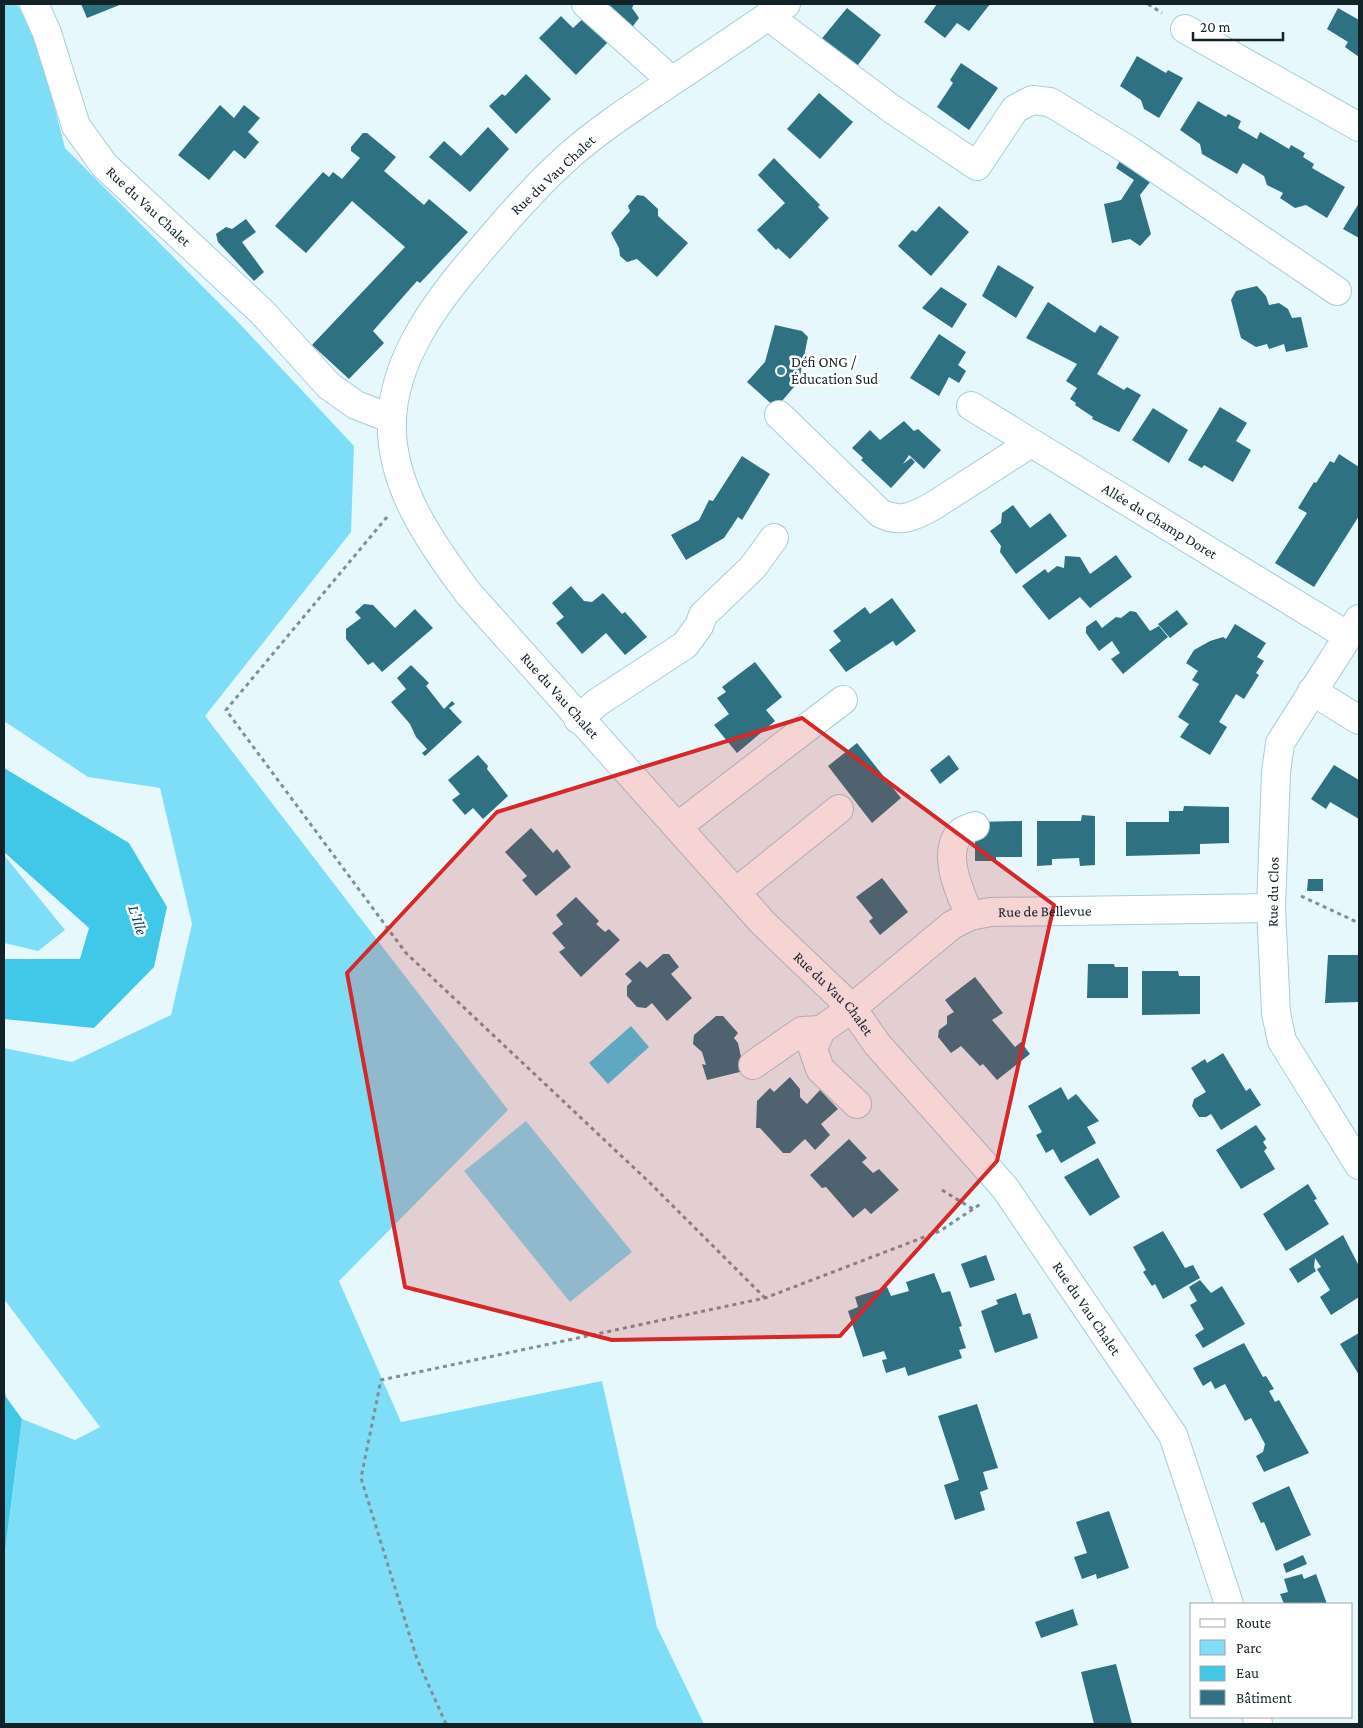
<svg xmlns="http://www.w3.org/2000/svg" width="1363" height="1728" font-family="'Crimson Pro',serif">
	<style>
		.green { fill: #7fdef7 }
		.water { fill: #41c8e8 }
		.building { fill: #2d7182 }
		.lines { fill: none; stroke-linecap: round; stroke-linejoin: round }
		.minor-casing { stroke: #a4cedb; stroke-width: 30 }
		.path { stroke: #7f9095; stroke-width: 3; stroke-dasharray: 4 4; stroke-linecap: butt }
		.minor { stroke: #fff; stroke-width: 28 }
		.marked { fill: #d62828; fill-opacity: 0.2; stroke: #d62828; stroke-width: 4; stroke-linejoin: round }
		.poi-dot { fill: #3f8193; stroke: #fff; stroke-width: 2 }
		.labels { text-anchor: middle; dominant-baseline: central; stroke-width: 5; stroke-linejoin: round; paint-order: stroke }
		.street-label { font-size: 15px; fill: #122227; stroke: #fff }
		.poi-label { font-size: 15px; fill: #122227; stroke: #fff; text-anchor: start }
		.water-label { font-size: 16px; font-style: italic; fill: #084451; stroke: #fff }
	</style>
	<rect width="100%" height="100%" fill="#e7f8fd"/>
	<g class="green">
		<path d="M4,4H17L35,32L65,148L239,323L354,446L351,532L205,716L508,1110L339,1281L401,1422L602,1381L657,1627L704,1724H4V1559L22,1419L75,1440L100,1427L4,1299V1048L72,1062L171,1015L192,924L160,788L88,777L4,721Z"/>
		<path d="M4,855L65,930L38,951L4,943Z"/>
		<path d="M526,1121L632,1252L570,1302L464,1171Z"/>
	</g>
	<g class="water">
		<path d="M4,768L129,843L167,907L154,967L94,1028L4,1019V959H80L89,928L4,852Z"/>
		<path d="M631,1026L649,1047L608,1084L589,1063Z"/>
		<path d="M4,1388L6,1397L22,1419L4,1559Z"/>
	</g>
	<g class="building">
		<path d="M81,4H122L87,18Z"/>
		<path d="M601,4H634L632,8L639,18L630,30Z"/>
		<path d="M937,4H990L969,31L957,23L945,38L924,22Z"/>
		<path d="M847,8L881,35L854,70L819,42Z"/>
		<path d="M1338,8L1359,20V57L1345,47L1348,42L1327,29Z"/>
		<path d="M587,15L610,40L576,75L539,38L561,16L573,28Z"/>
		<path d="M1137,56L1166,73L1168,70L1183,78L1159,118L1144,109L1141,100L1120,86Z"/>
		<path d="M961,63L998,88L969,130L937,107L953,83L950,80Z"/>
		<path d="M526,74L551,99L516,134L489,106L502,94L505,96Z"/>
		<path d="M819,93L853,122L820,159L787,129Z"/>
		<path d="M1198,101L1226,117L1228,114L1241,121L1238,128L1257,139L1260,132L1289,149L1291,145L1305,153L1303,157L1314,164L1312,168L1345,187L1327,218L1306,205L1295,208L1280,198L1283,193L1267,185L1264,176L1243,163L1237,174L1202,154L1200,144L1180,130Z"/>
		<path d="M220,105L234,118L244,105L260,118L248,132L259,142L245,159L234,150L209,180L178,155Z"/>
		<path d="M488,127L509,149L470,192L429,157L444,141L461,156Z"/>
		<path d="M363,133H367L396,157L384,171L424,205L429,199L468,232L420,283L417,281L373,331L384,343L349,379L312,345L405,247L352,201L306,253L275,226L323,172L329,177L333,172L342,179L360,158L351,151V147Z"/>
		<path d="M1122,157L1154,177L1140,195L1151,234L1140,246L1130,239L1112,243L1104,204L1121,200L1134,180L1116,168Z"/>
		<path d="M774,158L820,205L818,207L829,218L790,259L778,248L776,250L757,230L785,203L758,175Z"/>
		<path d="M637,195L644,196L658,209V216L688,243L657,277L637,259L627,262L620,256L619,248L611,233L630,211L628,206Z"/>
		<path d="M1359,203V238L1343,229Z"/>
		<path d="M939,206L969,232L931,276L898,246L912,230L916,232Z"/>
		<path d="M246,219L256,232L242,242L264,272L254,281L218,242L216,234L226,227L232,229Z"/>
		<path d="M998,265L1034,287L1016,318L982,296Z"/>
		<path d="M1257,286L1266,296L1269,305L1279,303L1288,309L1292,318L1301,317L1308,347L1286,352L1284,344L1269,349L1267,344L1256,347L1241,338L1231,300L1236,291Z"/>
		<path d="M941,287L967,304L952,328L922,308Z"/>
		<path d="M1048,302L1095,333L1100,325L1119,337L1097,374L1124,390L1127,387L1141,395L1119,432L1092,419L1093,417L1075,405L1076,403L1070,399L1077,388L1066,381L1077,364L1026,338Z"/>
		<path d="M775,325L802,331L808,337L799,381L776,408L747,382L765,362Z"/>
		<path d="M939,334L966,352L958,365L966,371L959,383L949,377L939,396L910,378Z"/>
		<path d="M1220,407L1247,423L1236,441L1251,450L1233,482L1204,465L1202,468L1188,460Z"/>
		<path d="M1153,408L1188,430L1169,463L1132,440Z"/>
		<path d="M904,421L914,431L918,429L941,450L924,469L909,455L903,464L911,458L915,462L891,488L861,460L863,458L852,448L870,430L880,440Z"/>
		<path d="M1339,454L1359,467V516L1314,587L1275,563L1307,513L1298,508L1314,482L1316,483L1330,461L1334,463Z"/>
		<path d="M742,456L770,474L742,520L738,517L724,538L686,560L671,535L699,520L709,500L713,501Z"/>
		<path d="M1013,505L1030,528L1050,513L1067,536L1016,574L1000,552L1001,546L990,531L1001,523L1002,513Z"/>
		<path d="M1116,555L1132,577L1090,608L1080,597L1049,620L1022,586L1045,569L1048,573L1057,566L1064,568L1065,556L1080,557L1090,574Z"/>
		<path d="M571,586L584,601L592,602L603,593L622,614L625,612L647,637L625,655L606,633L582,654L556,623L564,617L552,603Z"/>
		<path d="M892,598L916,631L896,646L893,641L846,672L829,650L841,641L833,631L865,607L870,614Z"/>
		<path d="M364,604L373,605L395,628L415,609L433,628L382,672L373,662L368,665L346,639V629L361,618L355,612Z"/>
		<path d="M1177,610L1188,624L1170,638L1158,624Z"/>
		<path d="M1130,611L1136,612L1150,631L1159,626L1168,637L1123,674L1111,659L1120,653L1112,641L1099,651L1086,633V627L1096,620L1102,628L1116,617L1121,618Z"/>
		<path d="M1235,624L1266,643L1257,657L1264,661L1256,673L1259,675L1244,699L1236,694L1219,722L1227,727L1210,755L1180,737L1189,724L1178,717L1199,684L1192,680L1198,671L1186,663L1194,650L1210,641L1223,637L1226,639Z"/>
		<path d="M755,662L782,697L766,710L775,721L737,753L714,725L729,714L717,698L726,692L722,687Z"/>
		<path d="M411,665L429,683L426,686L444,709L452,701L455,704L449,708L462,722L425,756L422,753L427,749L416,737L410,724L391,702L406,689L397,678Z"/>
		<path d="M857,743L901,798L872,823L828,766Z"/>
		<path d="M478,755L488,766L487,769L508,796L483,819L473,808L465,815L452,800L460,794L448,780Z"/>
		<path d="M949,755L959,769L940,784L930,770Z"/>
		<path d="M1334,765L1359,780V819L1330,802L1326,809L1311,799Z"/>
		<path d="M1184,806L1229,807V843L1200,844V854L1126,856V822H1169V811H1183Z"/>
		<path d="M1082,815L1095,816V865L1080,866L1079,858L1052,859V865L1037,866V821H1081Z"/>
		<path d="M1022,821V857H996V861H975V822Z"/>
		<path d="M531,828L553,853L557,849L571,867L536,896L522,880L527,876L505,852Z"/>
		<path d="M882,878L908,912L880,935L869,921L873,918L856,897Z"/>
		<path d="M1308,879H1323V891H1307Z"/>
		<path d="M576,897L599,921L596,924L605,932L609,929L620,940L581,977L559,952L565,948L552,933L563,924L556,915Z"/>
		<path d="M663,954H669L679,967L671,974L692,998L667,1021L652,1003L646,1008L637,1007L627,996V986L632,981L625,974L640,961L647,968Z"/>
		<path d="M1328,955H1359V1002L1325,1003Z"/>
		<path d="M1088,964H1114L1115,967H1128V998H1087Z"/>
		<path d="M1142,971H1178L1179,976H1200V1014L1142,1015Z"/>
		<path d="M975,977L1003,1013L992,1020L1015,1047L1021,1042L1030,1054L997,1080L983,1064L980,1066L961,1046L951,1053L938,1037L939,1030L947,1024V1016L954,1012L945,1000Z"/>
		<path d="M716,1016H723L738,1033L734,1038L738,1043L744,1071L707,1080L702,1064L706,1065L702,1052L693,1044L694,1035Z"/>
		<path d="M1223,1053L1246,1091L1250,1088L1261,1105L1221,1130L1211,1114L1206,1117H1199L1192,1106L1194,1099L1206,1092L1191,1068L1205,1059L1207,1063Z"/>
		<path d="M790,1077L800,1089V1097L807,1104L820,1090L838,1109L821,1124L830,1135L815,1150L805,1139L790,1153H783L760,1128H756L757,1101L770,1088L774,1092Z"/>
		<path d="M1061,1087L1068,1100L1076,1094L1099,1121L1087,1127L1096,1143L1061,1163L1053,1149L1046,1153L1036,1135L1042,1132L1028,1106Z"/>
		<path d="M1256,1125L1266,1139L1263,1142L1267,1148L1264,1151L1275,1169L1241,1189L1216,1150Z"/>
		<path d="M849,1139L867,1158L862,1162L873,1173L879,1169L899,1190L871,1214L865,1208L853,1218L826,1187L822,1188L810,1175Z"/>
		<path d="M1098,1158L1120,1197L1090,1216L1064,1177Z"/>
		<path d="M1308,1184L1317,1199L1314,1200L1329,1224L1286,1251L1263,1214Z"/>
		<path d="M1163,1231L1185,1268L1193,1265L1200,1278L1163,1299L1155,1284L1152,1286L1143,1272L1146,1270L1133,1247Z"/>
		<path d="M1343,1235L1359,1266V1297L1331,1315L1320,1297L1330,1290L1317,1269L1321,1267L1315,1258L1314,1267L1316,1271L1298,1283L1289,1269Z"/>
		<path d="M986,1255L995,1280L970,1288L961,1264Z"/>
		<path d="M934,1273L942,1293L950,1291L962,1326L959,1327L966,1348L959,1350L962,1358L908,1376L905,1367L886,1373L882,1360L887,1359L884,1351L863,1357L848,1311L858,1307L855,1297L887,1287L891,1296L909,1291L906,1282Z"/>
		<path d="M1200,1280L1211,1293L1222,1286L1245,1324L1203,1348L1195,1335L1204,1329L1190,1305L1197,1301L1189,1287Z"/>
		<path d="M1016,1293L1023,1315L1030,1313L1038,1338L995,1353L981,1311L998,1304L996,1300Z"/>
		<path d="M1359,1333V1375L1340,1344Z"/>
		<path d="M1244,1343L1263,1377L1266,1376L1274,1389L1269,1391L1275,1402L1279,1400L1309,1453L1264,1472L1256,1456L1263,1452L1265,1444L1251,1418L1245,1421L1225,1384L1215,1389L1211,1381L1203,1386L1193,1368Z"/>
		<path d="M977,1404L998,1468L983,1472L988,1489L980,1492L985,1510L955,1520L944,1485L959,1480L938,1416Z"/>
		<path d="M1289,1486L1311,1535L1276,1551L1264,1522L1261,1523L1252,1503Z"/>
		<path d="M1109,1511L1129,1568L1097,1579L1096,1574L1082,1579L1074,1557L1087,1553L1076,1522Z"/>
		<path d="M1303,1555L1307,1564L1286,1573L1283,1564Z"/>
		<path d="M1302,1574L1304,1579L1316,1574L1327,1604H1284L1280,1594L1288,1592L1284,1579Z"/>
		<path d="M1073,1609L1078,1625L1041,1638L1035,1622Z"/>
		<path d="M1116,1664L1132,1724H1094L1081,1672Z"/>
	</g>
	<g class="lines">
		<defs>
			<g id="minor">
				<path id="s1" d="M34,4L47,33L76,126L104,165L262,312L329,386L356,405L392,419"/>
				<path d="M586,4L672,81"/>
				<path id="s2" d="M786,4C748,30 710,56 672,81C637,105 602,127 570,155C532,189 501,226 468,265C432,308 396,359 392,417C388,483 431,544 469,594L763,923L852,1008L877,1044L1005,1188L1173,1435L1229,1604"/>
				<path d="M768,16L889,107L977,166L1015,109L1032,100L1050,102L1130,151L1337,291"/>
				<path d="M1185,29L1359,127"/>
				<path id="s3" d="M971,406L1348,636"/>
				<path d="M779,415L880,513C900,524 915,516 933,506L1031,443"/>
				<path d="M1359,619L1280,743L1276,772L1271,908L1276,1013L1282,1041L1359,1165"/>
				<path d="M1312,691L1359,720"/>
				<path d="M578,719L598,702L685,645L699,626L703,615L753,567L774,538"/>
				<path d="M677,827L843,700"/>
				<path d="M736,892L839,809"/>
				<path d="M970,916C961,895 940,853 961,832C964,829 971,828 975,826"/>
				<path d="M753,1065L802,1031L821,1030"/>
				<path id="s4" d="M857,1104L820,1069L813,1049L821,1030L852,1008L952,925L970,916L990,912L1271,908"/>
				<path d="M1257,1717L1258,1724"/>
			</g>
		</defs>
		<use href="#minor" class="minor-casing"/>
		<g class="path">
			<path d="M1148,4L1162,13"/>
			<path d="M387,517L226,710L406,953L648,1181L765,1298"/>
			<path d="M1301,896L1359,923"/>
			<path d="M942,1190L973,1209"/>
			<path d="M446,1724L417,1659L361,1478L381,1380L765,1298L940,1231L982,1203"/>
		</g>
		<use href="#minor" class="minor"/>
	</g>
	<path class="marked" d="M802,718L1054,905L997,1161L840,1336L612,1340L405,1287L347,973L497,812Z"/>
	<circle class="poi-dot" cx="781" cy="371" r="5"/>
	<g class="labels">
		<g class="street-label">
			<text transform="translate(553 175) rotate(-43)">Rue du Vau Chalet</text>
			<text stroke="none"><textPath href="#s1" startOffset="238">Rue du Vau Chalet</textPath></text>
			<text stroke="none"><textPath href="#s3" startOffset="221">Allée du Champ Doret</textPath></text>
			<text stroke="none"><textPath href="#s2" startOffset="920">Rue du Vau Chalet</textPath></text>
			<text transform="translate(1273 892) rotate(-89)">Rue du Clos</text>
			<text stroke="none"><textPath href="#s4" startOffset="356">Rue de Bellevue</textPath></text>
			<text stroke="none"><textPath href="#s2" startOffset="1325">Rue du Vau Chalet</textPath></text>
			<text stroke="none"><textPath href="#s2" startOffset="1730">Rue du Vau Chalet</textPath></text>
		</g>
		<g class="poi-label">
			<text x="791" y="362">Défi ONG /<tspan x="791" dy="17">Éducation Sud</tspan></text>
		</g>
		<g class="water-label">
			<text transform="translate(138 920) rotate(72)">L'Ille</text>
		</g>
	</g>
	<rect width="1363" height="1728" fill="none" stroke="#122227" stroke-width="10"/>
	<rect x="1190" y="1603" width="162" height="115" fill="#ffffff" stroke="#a0a7a9"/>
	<rect x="1200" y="1619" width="25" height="8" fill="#ffffff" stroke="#a0a7a9"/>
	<text x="1236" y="1628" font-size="15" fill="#122227">Route</text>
	<rect x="1200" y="1640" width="25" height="15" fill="#7fdef7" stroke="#a0a7a9"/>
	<text x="1236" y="1653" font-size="15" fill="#122227">Parc</text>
	<rect x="1200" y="1666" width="25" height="15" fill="#41c8e8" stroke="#a0a7a9"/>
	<text x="1236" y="1678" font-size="15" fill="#122227">Eau</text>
	<rect x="1200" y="1690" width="25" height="15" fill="#2d7182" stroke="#a0a7a9"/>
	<text x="1236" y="1703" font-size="15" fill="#122227">Bâtiment</text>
	<path d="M1193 32v8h90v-8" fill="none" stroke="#122227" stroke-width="2.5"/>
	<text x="1200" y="32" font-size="15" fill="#122227" stroke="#ffffff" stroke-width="4" paint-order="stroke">20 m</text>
</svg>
